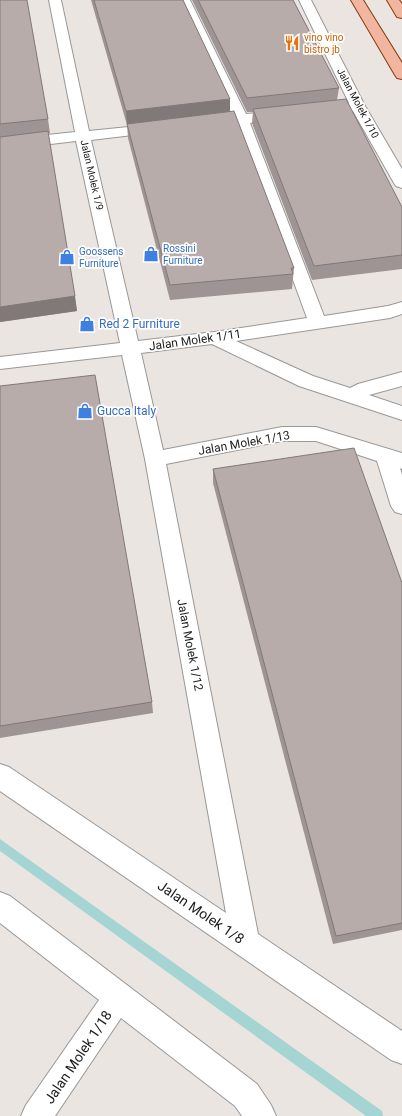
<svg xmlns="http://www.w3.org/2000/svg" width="402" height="1116" font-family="Roboto,sans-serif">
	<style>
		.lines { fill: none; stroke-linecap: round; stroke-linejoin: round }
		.stream { fill: #a5d5d2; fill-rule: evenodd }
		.minor-casing { stroke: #989898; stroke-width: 2 }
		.major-casing { stroke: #843a0e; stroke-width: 2 }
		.minor { fill: #fff; fill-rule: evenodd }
		.major { fill: #f2b6a0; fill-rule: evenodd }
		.wall { fill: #9e9493 }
		.shaded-wall { fill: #817878 }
		.building { fill: #b8acab; stroke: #817878 }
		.labels { text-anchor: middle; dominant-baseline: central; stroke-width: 3.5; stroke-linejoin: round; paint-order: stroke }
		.far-food-label { font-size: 10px; fill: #c56008; stroke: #fff; text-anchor: start }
		.far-street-label { font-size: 10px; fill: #1b1b1b; stroke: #fff }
		.far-shop-label { font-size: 10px; fill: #366cbe; stroke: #fff; text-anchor: start }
		.shop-label { font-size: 12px; fill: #366cbe; stroke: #fff; text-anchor: start }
		.street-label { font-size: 12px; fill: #1b1b1b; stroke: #fff }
		.near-street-label { font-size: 14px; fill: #1b1b1b; stroke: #fff }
	</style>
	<rect width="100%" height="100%" fill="#ebe5e1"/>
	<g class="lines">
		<path class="stream" d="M0,839L382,1111L383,1116H366L0,851Z"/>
		<defs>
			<g id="minor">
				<path d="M49,0H61L89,131L158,124L163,125L165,128L163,131L158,132L91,140L138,341L214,332L307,318L236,124L208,127L203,126L201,123L203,120L232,116L178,0H190L246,114L281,111L286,112L288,115L286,118L250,123L324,316L388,306L402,302V314L390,318L236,341L313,376L350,388L358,384L402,372V386L369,395L402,406V420L299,386L212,344L141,353L163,450L282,427H316L402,453V469L400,468L402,475V514L395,512L391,506L377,461L316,441H282L166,464L258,934L402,1031V1064L391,1060L0,791V764L9,767L226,913L145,459L122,355L0,369V357L120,343L76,141L0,150V140L75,132Z"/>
				<path d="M299,0H311L365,106L402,169V188L396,186L394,183L353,111L321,114L316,113L314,110L316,107L349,103Z"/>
				<path d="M0,892L10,896L257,1084L271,1105L276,1116H242L235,1106L121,1018L55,1116H21L26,1105L99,1000L0,923Z"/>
			</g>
			<g id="major">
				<path d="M351,0H363L402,63V79L397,78L395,75Z"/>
				<path d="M387,0H399L402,4V18L397,17Z"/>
			</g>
		</defs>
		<use href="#minor" class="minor-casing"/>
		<use href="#major" class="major-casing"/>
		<use href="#minor" class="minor"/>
		<use href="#major" class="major"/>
	</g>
	<g class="wall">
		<path d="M0,0L48,119L50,133H48L77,311L0,322Z"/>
		<path d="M91,0H183L230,112L294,268L292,289L170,300L128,138L127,125Z"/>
		<path d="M192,0H293L339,88L337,100L402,207V269L312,280L252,123L253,112H247Z"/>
		<path d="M0,386L152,702L153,713L0,738Z"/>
		<path d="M213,469L402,583V930L333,944L213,483Z"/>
	</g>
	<g class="shaded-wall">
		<path d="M230,99V114L127,125L126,111Z"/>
		<path d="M75,296L77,311L0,322V307Z"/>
	</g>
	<g class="building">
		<path d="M0,0H27L48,119L0,124Z"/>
		<path d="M94,0H183L230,99L126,111Z"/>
		<path d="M198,0H293L339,88L247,98Z"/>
		<path d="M346,99L402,207V255L314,266L253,109Z"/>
		<path d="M234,111L294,268H291L293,274L170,285L127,124Z"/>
		<path d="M48,131L75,296L0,307V137Z"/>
		<path d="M95,375L152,702L0,726V386Z"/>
		<path d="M354,448L402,583V923L336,936L213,469Z"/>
	</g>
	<defs>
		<symbol id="restaurant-bare" viewBox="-9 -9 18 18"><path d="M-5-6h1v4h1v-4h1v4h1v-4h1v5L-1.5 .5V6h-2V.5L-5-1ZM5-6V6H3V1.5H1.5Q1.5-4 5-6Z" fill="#e8710a" stroke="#fff" stroke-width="2.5" paint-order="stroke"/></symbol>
		<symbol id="shop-bare" viewBox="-9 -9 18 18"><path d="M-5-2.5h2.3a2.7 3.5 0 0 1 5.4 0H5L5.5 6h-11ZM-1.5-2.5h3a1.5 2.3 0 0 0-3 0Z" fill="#3f7fe0" stroke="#fff" stroke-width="2.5" paint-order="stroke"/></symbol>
	</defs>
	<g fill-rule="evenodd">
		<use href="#restaurant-bare" x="281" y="32" width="22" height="22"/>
		<use href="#shop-bare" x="140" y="243" width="22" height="22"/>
		<use href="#shop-bare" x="56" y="246" width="22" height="22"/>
		<use href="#shop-bare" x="76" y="313" width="22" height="22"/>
		<use href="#shop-bare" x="74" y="400" width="22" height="22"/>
	</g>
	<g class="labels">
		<g class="far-food-label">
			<text x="304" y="37">vino vino<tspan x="304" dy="12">bistro jb</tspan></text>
		</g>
		<g class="far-street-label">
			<text transform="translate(358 103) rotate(62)">Jalan Molek 1/10</text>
			<text transform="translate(92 175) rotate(77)">Jalan Molek 1/9</text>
		</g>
		<g class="far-shop-label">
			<text x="163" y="248">Rossini<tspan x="163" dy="12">Furniture</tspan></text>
			<text x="79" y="251">Goossens<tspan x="79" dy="12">Furniture</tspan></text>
		</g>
		<g class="shop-label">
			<text x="99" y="324">Red 2 Furniture</text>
			<text x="97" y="411">Gucca Italy</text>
		</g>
		<g class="street-label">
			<text transform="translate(195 340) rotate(-8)">Jalan Molek 1/11</text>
			<text transform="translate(244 443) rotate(-10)">Jalan Molek 1/13</text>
			<text transform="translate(190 645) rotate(79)">Jalan Molek 1/12</text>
		</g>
		<g class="near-street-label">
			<text transform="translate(201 912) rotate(34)">Jalan Molek 1/8</text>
			<text transform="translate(78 1057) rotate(-56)">Jalan Molek 1/18</text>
		</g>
	</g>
</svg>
